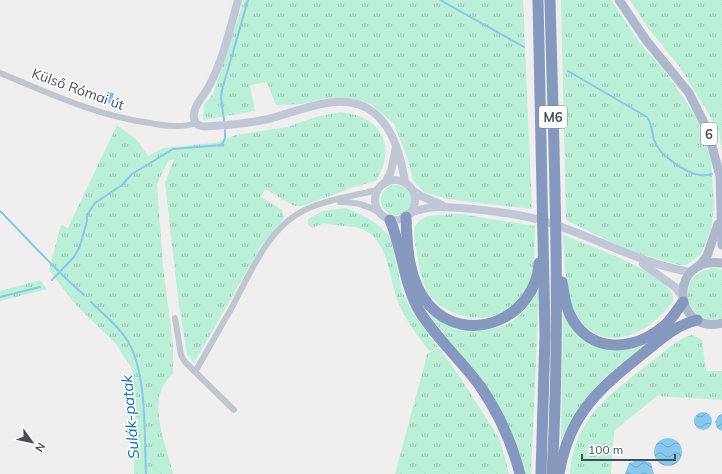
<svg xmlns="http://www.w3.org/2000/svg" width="722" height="474" font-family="Mulish,sans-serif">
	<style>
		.grass { fill: url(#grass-tufts) }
		.water { fill: url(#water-waves) }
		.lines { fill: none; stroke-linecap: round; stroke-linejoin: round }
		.stream { stroke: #88c8ec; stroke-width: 2 }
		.street { stroke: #bec6d0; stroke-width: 6 }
		.secondary { stroke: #c0c8d7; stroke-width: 8 }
		.primary { stroke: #adb8cd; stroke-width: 9 }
		.highway { stroke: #8598bd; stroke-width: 11 }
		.labels { text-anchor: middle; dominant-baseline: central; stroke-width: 3; stroke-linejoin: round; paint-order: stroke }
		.shield { fill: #fff; stroke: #7e838c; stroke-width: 1 }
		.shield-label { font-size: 13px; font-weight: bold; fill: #464e5b }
		.street-label { font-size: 14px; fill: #464e5b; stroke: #fff }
		.water-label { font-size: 15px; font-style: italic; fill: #0c6fa8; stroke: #fff }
	</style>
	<defs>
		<pattern id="grass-tufts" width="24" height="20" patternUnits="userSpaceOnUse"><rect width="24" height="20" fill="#bbefd7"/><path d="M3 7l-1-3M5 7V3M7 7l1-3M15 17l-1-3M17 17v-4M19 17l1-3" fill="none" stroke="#9ac4b1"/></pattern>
		<pattern id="water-waves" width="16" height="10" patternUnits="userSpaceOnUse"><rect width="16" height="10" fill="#88c8ec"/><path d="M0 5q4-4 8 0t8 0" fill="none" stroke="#71a5c2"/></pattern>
	</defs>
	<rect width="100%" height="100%" fill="#f0eeee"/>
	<g class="grass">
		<path d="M244,0H523L532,209L448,199L424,192L413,180L407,157L394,124L371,104L350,98H327L302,104L276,105L267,82L250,85L255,111L203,120L204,105L213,94Z"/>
		<path d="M561,0H611L641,45L665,71L695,115L711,159L714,204L711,230L701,254L687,265H679L630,251L566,220Z"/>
		<path d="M630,0H722V151L719,132L703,104L679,66L648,28Z"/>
		<path d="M341,112C347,114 356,114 362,117C391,132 390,157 376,181L354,187L302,206H294L265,189L261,197L282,210L284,219L261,246L194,363L187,354L179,306L165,183L174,159L168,161L157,184L163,266L173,346V374C144,398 166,444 173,474H134L136,402L132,369L116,344L75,304L49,270L61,225L68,228L117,125L137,140L148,156L163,148L215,143L236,135L287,127L316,117Z"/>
		<circle cx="396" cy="200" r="15"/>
		<path d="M346,208C364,215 380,223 391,239L402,291L413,314L438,347L430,351C419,339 404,317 398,302C389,280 390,245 366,231C354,224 338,227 324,223L312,228L308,225V219L323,211Z"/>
		<path d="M461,214L535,226C534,247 536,269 527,288C509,325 458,326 432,298C421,285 419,265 416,249C414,238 411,226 422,219C432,213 450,215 461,214Z"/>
		<path d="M563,235C588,245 659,270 672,293C673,295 673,299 673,302C664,312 654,324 641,330C612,346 584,337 572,305C564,284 565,258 563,235Z"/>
		<path d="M716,268L722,270V318C684,330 672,270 716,268Z"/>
		<path d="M40,280L47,289L0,301V291Z"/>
		<path d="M539,290L531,474H526C511,409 465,362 426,311C436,318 445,326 457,330C472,334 502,329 514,320C525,312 531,300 539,290Z"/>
		<path d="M563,313L616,350L631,349L651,340L604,378L584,401L561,440Z"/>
		<path d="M692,335L702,340L706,371H722V400L657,396L614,431L611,474H570C573,419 611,393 651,362C663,353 678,338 692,335Z"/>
		<path d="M439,348L462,380L500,440L509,474H395L425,363L426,354Z"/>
	</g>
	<g class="water">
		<path d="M107,92L114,93L111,104L103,101Z"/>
		<circle cx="703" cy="421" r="9"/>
		<path d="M722,414V431L717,428L715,422L718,416Z"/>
		<circle cx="668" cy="452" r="14"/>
		<path d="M639,459L651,463L654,474H625L629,463Z"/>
	</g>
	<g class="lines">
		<g class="stream">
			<path d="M440,0L524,47"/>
			<path d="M568,71L647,117C652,124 652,132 654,140C659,155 685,173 700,175C704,176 708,175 712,174"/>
			<path d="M224,120L221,98L222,90L248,0"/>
			<path d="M0,211C28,239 54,269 84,295"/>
			<path d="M52,280L74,257L80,246L87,221V215L95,203L122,185L132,174L173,149L222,145L225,138V130"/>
			<path d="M0,297L40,287"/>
			<path d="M91,302C102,313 116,324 125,337C148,368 144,436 146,474"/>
		</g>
		<g class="street">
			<path d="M0,73C49,93 97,116 150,123C166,126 181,128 196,123"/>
			<path d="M340,202C356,202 367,205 380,213"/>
			<path d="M175,318L181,355L185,362L234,410"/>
			<path d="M195,372C207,351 219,330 231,309C250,274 268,226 307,209C328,199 354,196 377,190"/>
		</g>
		<g class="secondary">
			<path d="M238,0C230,29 223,60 209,86C204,96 192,107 194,118C195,127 204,127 211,126C230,125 250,123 268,119C288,114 307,106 327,103C381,94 398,138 405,182"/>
			<circle cx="395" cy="200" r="20"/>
			<path d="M386,182L391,171L396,147"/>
			<path d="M413,191L421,196L442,205"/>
			<path d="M410,213C431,204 451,207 473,209C500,212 527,215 553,224C601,240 639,263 690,272"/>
			<path d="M643,264L675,287L682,296"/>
		</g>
		<g class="primary">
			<path d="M619,0L646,40L689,93L708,131L720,176L722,245"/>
			<path d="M722,263C667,255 673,336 722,323"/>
			<path d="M699,266L707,256L718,224"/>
		</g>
		<g class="highway">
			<path d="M538,0L545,335L541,474"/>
			<path d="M550,0C554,158 561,316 552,474"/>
			<path d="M406,217C407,247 408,281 429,305C467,348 536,318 539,263"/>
			<path d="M390,220C403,250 403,283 420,312C437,339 461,360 480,386C498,412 512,443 520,474"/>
			<path d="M562,282C564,294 565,305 570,315C590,355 634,351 664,326C672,319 677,310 683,302"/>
			<path d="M559,474C569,413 600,388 645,352C661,339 676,325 697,320"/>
		</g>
	</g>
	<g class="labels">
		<g class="shield">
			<rect x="539" y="106" width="28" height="22" rx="3"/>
			<rect x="701" y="123" width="16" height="22" rx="3"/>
		</g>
		<g class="shield-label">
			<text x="553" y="117">M6</text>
			<text x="709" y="134">6</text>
		</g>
		<g class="street-label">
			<text transform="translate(78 89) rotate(20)">Külső Római út</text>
		</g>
		<g class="water-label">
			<text transform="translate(130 417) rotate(-95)">Sulák-patak</text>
		</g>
	</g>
	<g transform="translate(32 442) rotate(123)" stroke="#ffffff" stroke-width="3" paint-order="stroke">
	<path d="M0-3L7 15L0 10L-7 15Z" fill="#464e5b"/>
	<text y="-6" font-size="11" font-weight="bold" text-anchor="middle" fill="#464e5b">N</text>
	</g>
	<path d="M582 454v6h93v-6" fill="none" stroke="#464e5b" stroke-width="2"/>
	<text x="588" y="454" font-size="12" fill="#464e5b" stroke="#ffffff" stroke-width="3" paint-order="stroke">100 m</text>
</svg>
